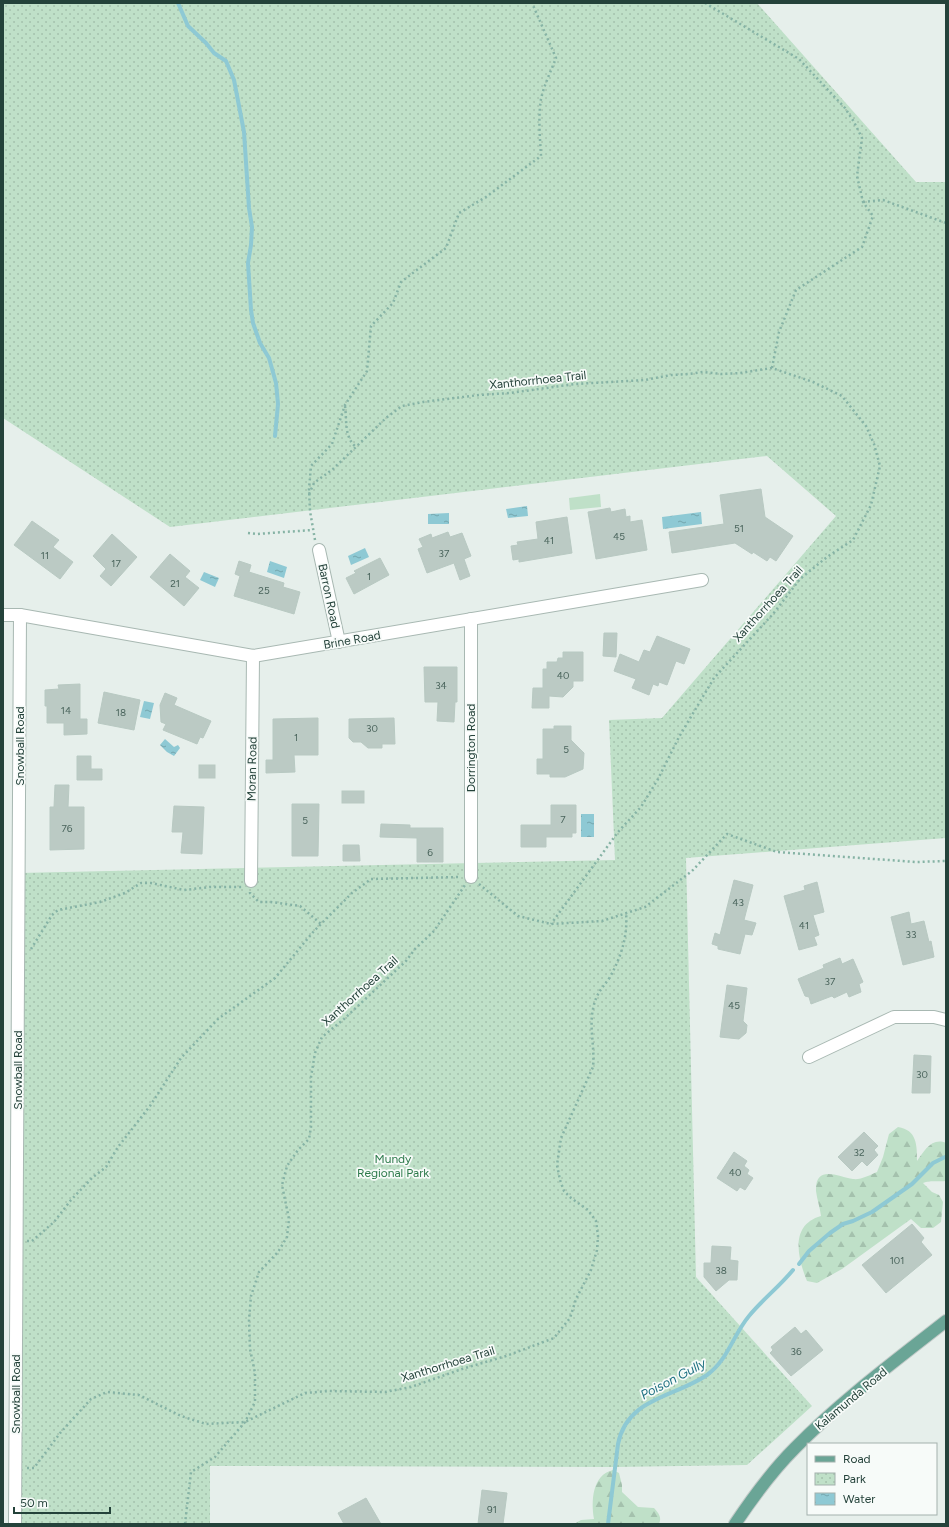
<svg xmlns="http://www.w3.org/2000/svg" width="949" height="1527" font-family="Figtree,sans-serif">
	<style>
		.forest { fill: url(#forest-firs) }
		.park { fill: url(#park-dots) }
		.pitch { fill: #bfe0c8 }
		.water { fill: url(#water-ripples) }
		.lines { fill: none; stroke-linecap: round; stroke-linejoin: round }
		.stream { stroke: #8ec9d4; stroke-width: 4 }
		.building { fill: #bbcac4; stroke: #b8c9c2 }
		.street-casing { stroke: #a8b8b2; stroke-width: 14 }
		.primary-casing { stroke: #c2cac8; stroke-width: 14 }
		.path { stroke: #86b3a5; stroke-width: 2.5; stroke-dasharray: 2 3; stroke-linecap: butt }
		.street { stroke: #fff; stroke-width: 12 }
		.primary { stroke: #6aa596; stroke-width: 12 }
		.labels { text-anchor: middle; dominant-baseline: central; stroke-width: 3.5; stroke-linejoin: round; paint-order: stroke }
		.number-label { font-size: 10px; fill: #4a645c }
		.street-label { font-size: 12px; fill: #24423a; stroke: #f7fbf9 }
		.park-label { font-size: 12px; fill: #2d7a4b; stroke: #f7fbf9 }
		.water-label { font-size: 13px; font-style: italic; fill: #1c6f80; stroke: #f7fbf9 }
	</style>
	<defs>
		<pattern id="forest-firs" width="22" height="20" patternUnits="userSpaceOnUse"><rect width="22" height="20" fill="#bfe0c8"/><path d="M5 1l3.5 6h-7zM16 11l3.5 6h-7z" fill="#a4c1ad"/></pattern>
		<pattern id="park-dots" width="8" height="8" patternUnits="userSpaceOnUse"><rect width="8" height="8" fill="#bfe0c8"/><path d="M2 2h.1M6 6h.1" fill="none" stroke="#a4c1ad" stroke-width="1.8" stroke-linecap="round"/></pattern>
		<pattern id="water-ripples" width="26" height="14" patternUnits="userSpaceOnUse"><rect width="26" height="14" fill="#8ec9d4"/><path d="M2 4q2-2 4 0t4 0M15 11q2-2 4 0t4 0" fill="none" stroke="#74a5ad"/></pattern>
	</defs>
	<rect width="100%" height="100%" fill="#e6efeb"/>
	<g class="forest">
		<path d="M898,1127C917,1130 917,1145 917,1161C924,1151 932,1137 946,1143V1181C938,1182 931,1180 923,1183L932,1192L939,1195L943,1202L941,1222L933,1228H921L911,1219L842,1269L817,1283L807,1281C798,1259 789,1225 821,1216C820,1208 817,1199 816,1191C815,1164 838,1177 853,1179C861,1180 870,1175 877,1172L883,1157L889,1134Z"/>
		<path d="M613,1470L619,1473L622,1485V1492L638,1507L654,1508C659,1514 662,1517 659,1524H574L581,1520L594,1519C591,1501 592,1475 613,1470Z"/>
	</g>
	<path class="park" d="M3,3H757L916,182H946V838L686,858L696,1277L812,1406L747,1465L615,1467L210,1466V1524H15L19,873L615,860L609,720L662,718L836,516L767,456L170,527L3,418Z"/>
	<path class="pitch" d="M600,494L601,507L570,510L569,498Z"/>
	<g class="water">
		<path d="M527,506L528,516L508,518L506,509Z"/>
		<path d="M701,512L702,524L663,529L662,517Z"/>
		<path d="M449,513V524H428V514Z"/>
		<path d="M365,548L369,557L351,565L348,556Z"/>
		<path d="M270,561L287,567L284,578L267,572Z"/>
		<path d="M204,572L219,578L215,587L200,580Z"/>
		<path d="M144,701L154,703L150,719L140,717Z"/>
		<path d="M165,739L174,747L178,745L180,748L174,756L167,752L160,745Z"/>
		<rect x="581" y="814" width="13" height="23"/>
	</g>
	<g class="lines">
		<g class="stream">
			<path d="M178,3L188,26L206,43L214,53L226,61L234,80L244,132L249,208L252,227L251,245L248,263L251,310L253,323L260,343L269,358L276,383L278,404L275,436"/>
			<path d="M799,1264L809,1251L830,1233L843,1224L853,1221L872,1212L912,1184L933,1163L945,1157"/>
			<path d="M608,1524L618,1444C627,1398 673,1398 707,1375C728,1360 733,1335 749,1316C762,1300 779,1287 793,1270"/>
		</g>
	</g>
	<g class="building">
		<path d="M761,489L765,517L793,536L776,561L770,557L767,561L753,552L752,554L735,543L672,553L669,532L724,524L720,495Z"/>
		<path d="M610,508L611,512L625,509L626,517L630,516V522L642,520L647,550L596,559L588,512Z"/>
		<path d="M567,517L572,553L519,562V559L513,560L511,546L518,545L517,542L538,539L536,522Z"/>
		<path d="M32,521L59,540L53,547L73,562L60,579L14,545Z"/>
		<path d="M448,532L450,537L462,533L471,556L464,559L470,576L460,580L454,563L427,573L418,549L423,547L419,539L431,534L432,538Z"/>
		<path d="M112,534L137,557L111,586L100,576L106,569L93,556Z"/>
		<path d="M170,554L190,571L185,577L199,588L184,606L150,577Z"/>
		<path d="M380,558L389,575L354,594L346,578L356,573L354,571Z"/>
		<path d="M239,561L251,565L249,572L284,583L283,587L300,592L294,614L234,596L240,576L235,574Z"/>
		<path d="M604,633H617L616,657L603,656Z"/>
		<path d="M657,636L690,649L684,664L676,661L667,685L659,682L658,686L653,684L649,695L632,688L636,679L614,671L620,654L639,662L644,650L650,652Z"/>
		<path d="M563,652H583V681H573V687L563,697L549,696V708H532L533,688H543V669H547V662H557L558,658H563Z"/>
		<path d="M424,667H457V702H455L454,722L437,721L438,702H425Z"/>
		<path d="M80,684V719H87V734L64,735V723H47V706H45V690L59,689L58,685Z"/>
		<path d="M104,692L140,700L134,730L98,723Z"/>
		<path d="M165,693L177,698L174,705L211,721L203,738L200,737L197,744L163,730L166,724L161,722L160,705Z"/>
		<path d="M318,718V755H294L295,772L266,773V760H273V719Z"/>
		<path d="M394,718L395,744H382V748H368L361,742H353L349,738V719Z"/>
		<path d="M554,726H571V740L584,753L583,769L565,777H550V774H537V759H543V729H554Z"/>
		<path d="M77,756H91V769H102V780H77Z"/>
		<rect x="199" y="765" width="16" height="13"/>
		<path d="M55,785H69L68,807H84V849L50,850V807H54Z"/>
		<rect x="342" y="791" width="22" height="12"/>
		<path d="M292,804H319L318,856H292Z"/>
		<path d="M551,805H576V833H572V837H546V847H521V825H551Z"/>
		<path d="M174,806L204,807L202,854L181,853L183,832H172Z"/>
		<path d="M381,824L410,825V828H443V862H417V838L380,837Z"/>
		<path d="M343,845H359L360,861H343Z"/>
		<path d="M734,880L753,885L744,920L756,923L752,935L745,934L740,954L718,949V946L712,944L715,933L720,935Z"/>
		<path d="M817,882L824,912L813,915L819,935L814,937L817,945L799,950L784,896L805,890L804,886Z"/>
		<path d="M909,912L911,924L924,921L929,942L931,941L934,957L903,965L891,917Z"/>
		<path d="M840,958L842,964L853,959L863,982L859,984L861,992L849,997L847,992L834,998L832,996L811,1004L809,997L805,996L798,979L824,968L823,965Z"/>
		<path d="M727,985L747,988L743,1021L747,1025L746,1033L739,1039L720,1037Z"/>
		<path d="M914,1055L931,1056L930,1093H912Z"/>
		<path d="M864,1132L878,1146L874,1150L878,1155L867,1166L862,1161L852,1171L838,1157Z"/>
		<path d="M734,1152L747,1161L744,1166L749,1170L747,1174L753,1178L745,1190L740,1187L737,1191L717,1178Z"/>
		<path d="M912,1224L924,1238L921,1242L932,1255L886,1293L862,1265Z"/>
		<path d="M712,1246L731,1247L730,1260L738,1261L737,1280H729L716,1291L704,1277V1263H711Z"/>
		<path d="M795,1327L801,1334L806,1330L823,1350L791,1376L770,1353L773,1350L771,1347Z"/>
		<path d="M482,1490L507,1493L503,1524H478Z"/>
		<path d="M366,1498L381,1524H344L338,1513Z"/>
	</g>
	<g class="lines">
		<defs>
			<g id="street">
				<path d="M319,550L339,642"/>
				<path d="M3,615H20L253,656L702,580"/>
				<path d="M471,619V877"/>
				<path d="M251,881L253,656"/>
				<path d="M809,1057L894,1017H934L946,1020"/>
				<path d="M15,1524L20,615"/>
			</g>
			<path id="primary" d="M735,1524C753,1497 772,1471 795,1448C841,1401 895,1361 946,1321"/>
		</defs>
		<use href="#street" class="street-casing"/>
		<use href="#primary" class="primary-casing"/>
		<g class="path">
			<path d="M705,3L799,59L845,108L854,122L862,138L857,176L863,202L873,216L862,247L796,290L779,332L772,368"/>
			<path d="M863,202L883,200L946,223"/>
			<path d="M345,406C347,421 344,437 356,447"/>
			<path d="M309,494L314,483L333,469L386,418L402,406L423,402L479,395L510,393L575,384L645,380L671,375L689,374L703,372L721,374L740,373L772,368L813,382L842,396L866,426L874,444L880,466L871,505L853,540L827,557L800,579L773,614L714,678L679,737L658,779L641,807L618,832L551,924"/>
			<path d="M248,533L257,534L312,530"/>
			<path d="M315,540L310,511L309,489L311,466L332,444L345,405L367,371L371,326L393,303L401,282L446,248L459,213L486,197L541,156C540,138 538,117 541,99C544,85 551,71 556,58L532,3"/>
			<path d="M479,884L518,916L551,924L602,921L645,907L692,871L727,834L777,852L916,862L946,861"/>
			<path d="M250,892V893L259,902H271L300,906L321,924"/>
			<path d="M31,949L52,915L58,910L100,902L125,893L141,883H151L184,890L210,887H242"/>
			<path d="M27,1241H32L54,1222L71,1200L92,1178L106,1167L118,1147L150,1106L181,1058L218,1019L275,978L314,931L352,893L371,879L461,877"/>
			<path d="M27,1468H34L61,1432L91,1399L107,1392L139,1395L181,1416L206,1424L245,1422L305,1393L329,1391L385,1392L411,1387L462,1369L506,1356L554,1338L570,1318L576,1299L591,1270L597,1250L598,1236L596,1221L588,1210L571,1198L564,1191L560,1180L557,1165L561,1138L593,1067C595,1048 589,1027 593,1009C596,993 602,989 610,977C621,957 628,936 626,913"/>
			<path d="M185,1524L191,1472L215,1457L245,1422L255,1402V1373L250,1349L249,1320L251,1296L259,1272L278,1252L287,1237L289,1219L282,1185L287,1166L298,1150L309,1139L311,1127V1077L315,1053L322,1037L344,1019L406,961L415,949L434,931L465,885"/>
		</g>
		<use href="#street" class="street"/>
		<use href="#primary" class="primary"/>
	</g>
	<g class="labels">
		<g class="number-label">
			<text x="739" y="528">51</text>
			<text x="619" y="536">45</text>
			<text x="549" y="540">41</text>
			<text x="444" y="553">37</text>
			<text x="45" y="555">11</text>
			<text x="116" y="563">17</text>
			<text x="369" y="576">1</text>
			<text x="175" y="583">21</text>
			<text x="264" y="590">25</text>
			<text x="563" y="675">40</text>
			<text x="441" y="685">34</text>
			<text x="66" y="710">14</text>
			<text x="121" y="712">18</text>
			<text x="372" y="728">30</text>
			<text x="296" y="737">1</text>
			<text x="566" y="749">5</text>
			<text x="563" y="819">7</text>
			<text x="305" y="820">5</text>
			<text x="67" y="828">76</text>
			<text x="430" y="852">6</text>
			<text x="738" y="902">43</text>
			<text x="804" y="925">41</text>
			<text x="911" y="934">33</text>
			<text x="830" y="981">37</text>
			<text x="734" y="1005">45</text>
			<text x="922" y="1074">30</text>
			<text x="859" y="1152">32</text>
			<text x="735" y="1172">40</text>
			<text x="897" y="1260">101</text>
			<text x="721" y="1270">38</text>
			<text x="796" y="1351">36</text>
			<text x="492" y="1509">91</text>
		</g>
		<g class="street-label">
			<text transform="translate(538 380) rotate(-6)">Xanthorrhoea Trail</text>
			<text transform="translate(329 596) rotate(78)">Barron Road</text>
			<text transform="translate(768 604) rotate(-48)">Xanthorrhoea Trail</text>
			<text transform="translate(352 640) rotate(-10)">Brine Road</text>
			<text transform="translate(20 746) rotate(-90)">Snowball Road</text>
			<text transform="translate(471 748) rotate(-90)">Dorrington Road</text>
			<text transform="translate(252 769) rotate(-89)">Moran Road</text>
			<text transform="translate(360 991) rotate(-42)">Xanthorrhoea Trail</text>
			<text transform="translate(18 1070) rotate(-90)">Snowball Road</text>
			<text transform="translate(448 1364) rotate(-17)">Xanthorrhoea Trail</text>
			<text transform="translate(16 1394) rotate(-90)">Snowball Road</text>
			<text transform="translate(851 1399) rotate(-40)">Kalamunda Road</text>
		</g>
		<g class="park-label">
			<text x="393" y="1159">Mundy<tspan x="393" dy="14">Regional Park</tspan></text>
		</g>
		<g class="water-label">
			<text transform="translate(673 1379) rotate(-28)">Poison Gully</text>
		</g>
	</g>
	<rect width="949" height="1527" fill="none" stroke="#24423a" stroke-width="8"/>
	<rect x="807" y="1443" width="130" height="72" fill="#f7fbf9" stroke="#a3b1ad"/>
	<rect x="815" y="1456" width="20" height="6" fill="#6aa596" stroke="#a3b1ad"/>
	<text x="843" y="1463" font-size="12" fill="#24423a">Road</text>
	<rect x="815" y="1473" width="20" height="12" fill="url(#park-dots)" stroke="#a3b1ad"/>
	<text x="843" y="1483" font-size="12" fill="#24423a">Park</text>
	<rect x="815" y="1493" width="20" height="12" fill="url(#water-ripples)" stroke="#a3b1ad"/>
	<text x="843" y="1503" font-size="12" fill="#24423a">Water</text>
	<path d="M14 1507v6h96v-6" fill="none" stroke="#24423a" stroke-width="2"/>
	<text x="20" y="1507" font-size="12" fill="#24423a" stroke="#f7fbf9" stroke-width="3" paint-order="stroke">50 m</text>
</svg>
